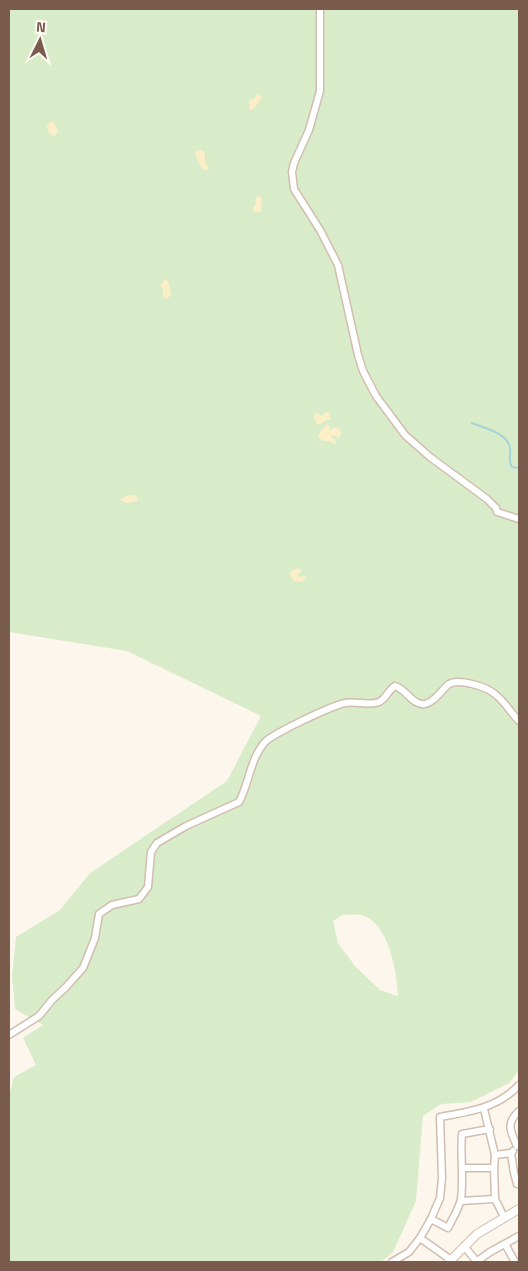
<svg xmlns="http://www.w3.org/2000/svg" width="528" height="1271" font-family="'Titillium Web',sans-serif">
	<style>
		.green { fill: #d8ecc9; fill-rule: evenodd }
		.sand { fill: #fcefc7 }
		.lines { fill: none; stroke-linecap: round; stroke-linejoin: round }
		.stream { stroke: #a5d3da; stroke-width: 2 }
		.minor-casing { stroke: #d1beb0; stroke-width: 9 }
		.tertiary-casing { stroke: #d1beb0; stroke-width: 10 }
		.minor { stroke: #fff; stroke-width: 6 }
		.tertiary { stroke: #fff; stroke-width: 8 }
	</style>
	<rect width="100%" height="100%" fill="#fdf6ec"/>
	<path class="green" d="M9,9H519V1070L509,1083L471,1102L441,1104L423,1116L416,1201L393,1252L381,1262H9V1096L14,1077L36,1065L23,1038L43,1025L15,1009L12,976L16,937L60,910L90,873L227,781L261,716L127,651L9,632ZM342,915C348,915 355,914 361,915C389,921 397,974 398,996L380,990L355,966L338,943L333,921Z"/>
	<g class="sand">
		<path d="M258,94L262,97C260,101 254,110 250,111L249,101L254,99Z"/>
		<path d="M53,121L58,131L55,136C49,134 47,131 47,125Z"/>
		<path d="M202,150L205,154V162L209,168L208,170H203L195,154L197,151Z"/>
		<path d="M258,196L262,198L261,211L256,213L252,209L256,204L255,199Z"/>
		<path d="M165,279L168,281L171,295L167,299L163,296V289L160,286Z"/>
		<path d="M326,412L329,413L331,420H326L320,425L317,424L313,416L317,413L322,416Z"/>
		<path d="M327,425H329L330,430L335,427L340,429L341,434L339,438L333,435L331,436L336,441L335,444L329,441H323L318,436L320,432Z"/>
		<path d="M134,495L138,498L137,501L128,503L120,500L126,496Z"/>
		<path d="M298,568L302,571L297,575L298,577L304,576L306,578L302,582L294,581L290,574L291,571Z"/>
	</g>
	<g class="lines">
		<g class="stream">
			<path d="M472,423C484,428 508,433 510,448C511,455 508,462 512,467L519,468"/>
			<path d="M9,1091V1097"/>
		</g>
		<defs>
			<g id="minor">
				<path d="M320,9V91L309,130L294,163L292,172L294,189L320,230L338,265L358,355L363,371L376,396L405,435L430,457L487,499L496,508L497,512L519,519"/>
				<path d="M9,1035L39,1016L52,1000L66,987L83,968L95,938L99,914L112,905L139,899L148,887L151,852L157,843L186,826L239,802C249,784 250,759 265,742C274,733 331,706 345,703C355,701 369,706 379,702C387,698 388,690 395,686C406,689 413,706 425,704C435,702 441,690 449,684C459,678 488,687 496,695C505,702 511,713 519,721"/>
				<path d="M484,1109L495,1155L494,1168L495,1199L504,1217"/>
				<path d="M517,1146C510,1131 506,1123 519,1111"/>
				<path d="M511,1153L514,1173L517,1184H519"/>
				<path d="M495,1155L511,1153L513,1151"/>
				<path d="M463,1168H494"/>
				<path d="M461,1201L495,1199"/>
				<path d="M431,1219L448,1228C452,1219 459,1209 461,1199C464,1177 460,1156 462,1134L490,1129"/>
				<path d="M420,1238L451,1260"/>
				<path d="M505,1244L515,1262"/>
				<path d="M464,1246L477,1262"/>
				<path d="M392,1262L409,1252L420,1238L431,1219L440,1198L442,1178L440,1117C469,1112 498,1108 519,1085"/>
				<path d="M476,1262L490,1252L519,1236"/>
			</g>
			<path id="tertiary" d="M449,1262L477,1234L519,1209"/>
		</defs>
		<use href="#minor" class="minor-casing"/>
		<use href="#tertiary" class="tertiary-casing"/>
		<use href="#minor" class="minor"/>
		<use href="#tertiary" class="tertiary"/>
	</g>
	<rect width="528" height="1271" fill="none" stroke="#7a5c4d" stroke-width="20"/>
	<g transform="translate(40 40) rotate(5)" stroke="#fffaf3" stroke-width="4" paint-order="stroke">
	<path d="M0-4L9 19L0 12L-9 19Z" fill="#7a5c4d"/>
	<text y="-8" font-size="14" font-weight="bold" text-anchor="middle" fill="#7a5c4d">N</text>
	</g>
</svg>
